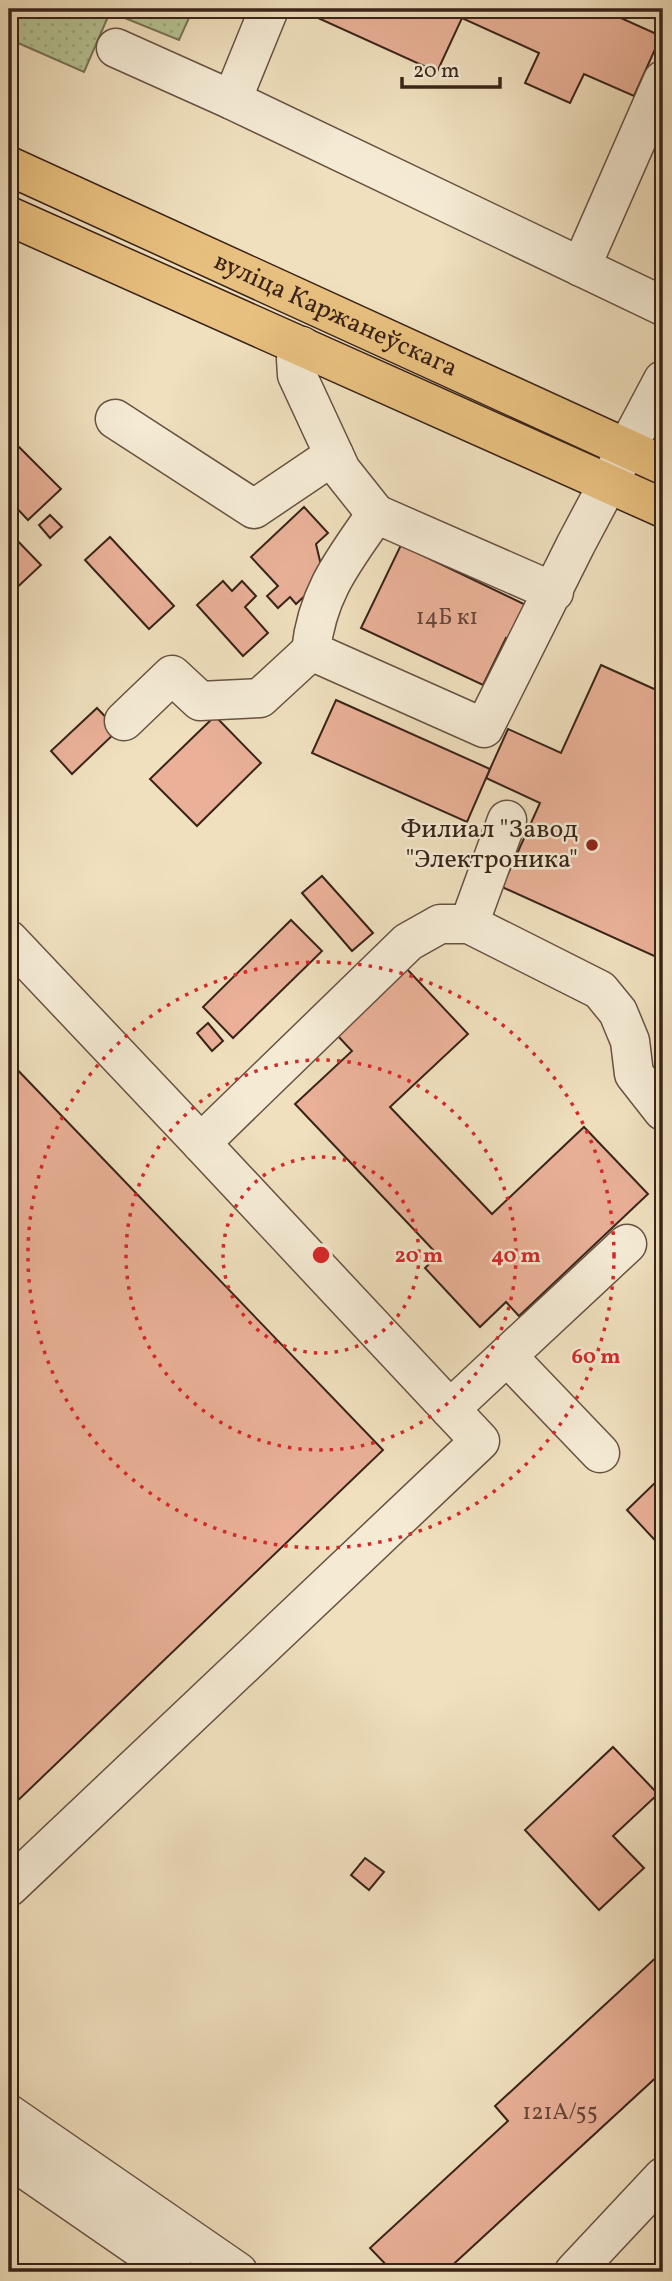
<svg xmlns="http://www.w3.org/2000/svg" width="672" height="2281" font-family="Vollkorn,serif">
	<style>
		.grass { fill: url(#grass-dots); stroke: #787356; stroke-width: 2 }
		.building { fill: #eab198; stroke: #392319; stroke-width: 2 }
		.lines { fill: none; stroke-linecap: round; stroke-linejoin: round }
		.minor-casing { stroke: #675242; stroke-width: 41 }
		.major-casing { stroke: #392319; stroke-width: 41 }
		.minor { stroke: #f5ebd5; stroke-width: 38 }
		.major { stroke: #e8c07f; stroke-width: 38 }
		.ring { fill: none; stroke: #d62828; stroke-width: 3.5; stroke-dasharray: 3.5 7 }
		.poi-dot { fill: #8f2418; stroke: #f5ebd5; stroke-width: 2.5 }
		.labels { text-anchor: middle; dominant-baseline: central; stroke-width: 5; stroke-linejoin: round; paint-order: stroke }
		.number-label { font-size: 23px; fill: #654639 }
		.street-label { font-size: 26px; fill: #392319; stroke: #f5ebd5 }
		.poi-label { font-size: 26px; fill: #392319; stroke: #f5ebd5; text-anchor: end }
		.centre { fill: #d62828; stroke: #f5ebd5; stroke-width: 3.5 }
		.ring-label { font-size: 21px; text-anchor: middle; font-weight: bold; fill: #d62828; stroke: #f5ebd5; stroke-width: 5; stroke-linejoin: round; paint-order: stroke }
	</style>
	<defs>
		<pattern id="grass-dots" width="8" height="8" patternUnits="userSpaceOnUse" patternTransform="scale(1.75)"><rect width="8" height="8" fill="#b6c394"/><path d="M2 2h.1M6 6h.1" fill="none" stroke="#9da77f" stroke-width="1.8" stroke-linecap="round"/></pattern>
	</defs>
	<rect width="100%" height="100%" fill="#f0e0be"/>
	<filter id="stains"><feTurbulence type="fractalNoise" baseFrequency=".00286" numOctaves="4"/><feColorMatrix values="0 0 0 0 .2 0 0 0 0 .09 0 0 0 0 .02 0 0 0 .5 -.17"/></filter>
	<radialGradient id="worn" r=".72"><stop offset=".6" stop-color="#630" stop-opacity="0"/><stop offset="1" stop-color="#630" stop-opacity=".3"/></radialGradient>
	<path class="grass" d="M9,9H193L179,40L110,12L84,72L9,39Z"/>
	<g class="building">
		<path d="M309,9H601L661,36L634,96L584,74L570,103L525,83L539,53L462,18L437,72L307,13Z"/>
		<path d="M13,441L61,489L28,520L9,500V445Z"/>
		<path d="M304,507L328,533L316,544L324,578L296,604L290,597L278,608L267,596L278,586L251,557Z"/>
		<path d="M50,515L62,527L50,538L39,525Z"/>
		<path d="M9,532L41,565L9,595Z"/>
		<path d="M110,537L174,606L149,629L85,560Z"/>
		<path d="M401,545L532,608L515,643L506,638L483,685L361,628Z"/>
		<path d="M223,581L232,591L242,581L256,596L245,607L268,633L243,656L197,605Z"/>
		<path d="M601,665L663,693V960L502,887L540,803L486,778L490,769L508,729L561,753Z"/>
		<path d="M336,700L490,769L467,822L312,753Z"/>
		<path d="M97,708L118,730L72,774L51,751Z"/>
		<path d="M215,716L261,763L197,826L150,779Z"/>
		<path d="M322,876L373,933L352,951L302,893Z"/>
		<path d="M291,920L322,951L233,1038L203,1007Z"/>
		<path d="M405,967L468,1034L390,1107L492,1214L584,1127L648,1194L519,1316L506,1302L480,1327L425,1268L438,1255L295,1104L352,1051L335,1033Z"/>
		<path d="M208,1023L223,1041L212,1051L197,1033Z"/>
		<path d="M9,1061L383,1450L9,1809Z"/>
		<path d="M663,1475V1549L627,1510Z"/>
		<path d="M613,1747L658,1794L613,1836L644,1868L599,1910L525,1830Z"/>
		<path d="M365,1858L384,1872L369,1890L351,1875Z"/>
		<path d="M661,1953L663,1956V2071L445,2272H393L370,2248L508,2121L495,2106Z"/>
	</g>
	<g class="lines">
		<defs>
			<g id="minor">
				<path d="M116,48L232,100L663,306"/>
				<path d="M232,100L269,9"/>
				<path d="M581,267L663,80"/>
				<path d="M302,346L296,359L297,375L341,470L376,514"/>
				<path d="M115,419L254,509L334,455"/>
				<path d="M554,592L376,514C344,560 317,593 311,651L484,728L576,544L663,380"/>
				<path d="M124,721L172,675L200,701L260,698L311,651"/>
				<path d="M469,924L507,820"/>
				<path d="M9,940L201,1143"/>
				<path d="M507,1356L600,1453"/>
				<path d="M450,1409L627,1244"/>
				<path d="M9,1887L480,1441L201,1143L408,942L440,924H469L600,990L618,1012L630,1041L634,1074L663,1111"/>
				<path d="M9,2114L238,2272"/>
				<path d="M9,2158L174,2272"/>
				<path d="M574,2272L663,2177"/>
			</g>
			<g id="major">
				<path id="s1" d="M9,166L663,465"/>
				<path d="M9,216L663,508"/>
			</g>
		</defs>
		<use href="#minor" class="minor-casing"/>
		<use href="#major" class="major-casing"/>
		<use href="#minor" class="minor"/>
		<use href="#major" class="major"/>
	</g>
	<g class="ring">
		<circle cx="321" cy="1255" r="98"/>
		<circle cx="321" cy="1255" r="195"/>
		<circle cx="321" cy="1255" r="293"/>
	</g>
	<circle class="poi-dot" cx="592" cy="845" r="7"/>
	<g class="labels">
		<g class="number-label">
			<text x="447" y="618">14Б к1</text>
			<text x="560" y="2113">121А/55</text>
		</g>
		<g class="street-label">
			<text stroke="none"><textPath href="#s1" startOffset="359">вуліца Каржанеўскага</textPath></text>
		</g>
		<g class="poi-label">
			<text x="578" y="830">Филиал "Завод<tspan x="578" dy="30">"Электроника"</tspan></text>
		</g>
	</g>
	<circle cx="321" cy="1255" r="10" class="centre"/>
	<g class="ring-label">
		<text x="419" y="1262">20 m</text>
		<text x="516" y="1262">40 m</text>
		<text x="596" y="1363">60 m</text>
	</g>
	<rect width="672" height="2281" fill="none" stroke="#f0e0be" stroke-width="35"/>
	<rect x="10" y="10" width="651" height="2260" fill="none" stroke="#392319" stroke-width="3.5"/>
	<rect x="18" y="18" width="637" height="2246" fill="none" stroke="#392319" stroke-width="2"/>
	<path d="M402 77v10h98v-10" fill="none" stroke="#392319" stroke-width="3.5"/>
	<text x="413" y="77" font-size="21" fill="#392319" stroke="#f5ebd5" stroke-width="5" paint-order="stroke">20 m</text>
	<rect width="100%" height="100%" filter="url(#stains)"/>
	<rect width="100%" height="100%" fill="url(#worn)"/>
</svg>
